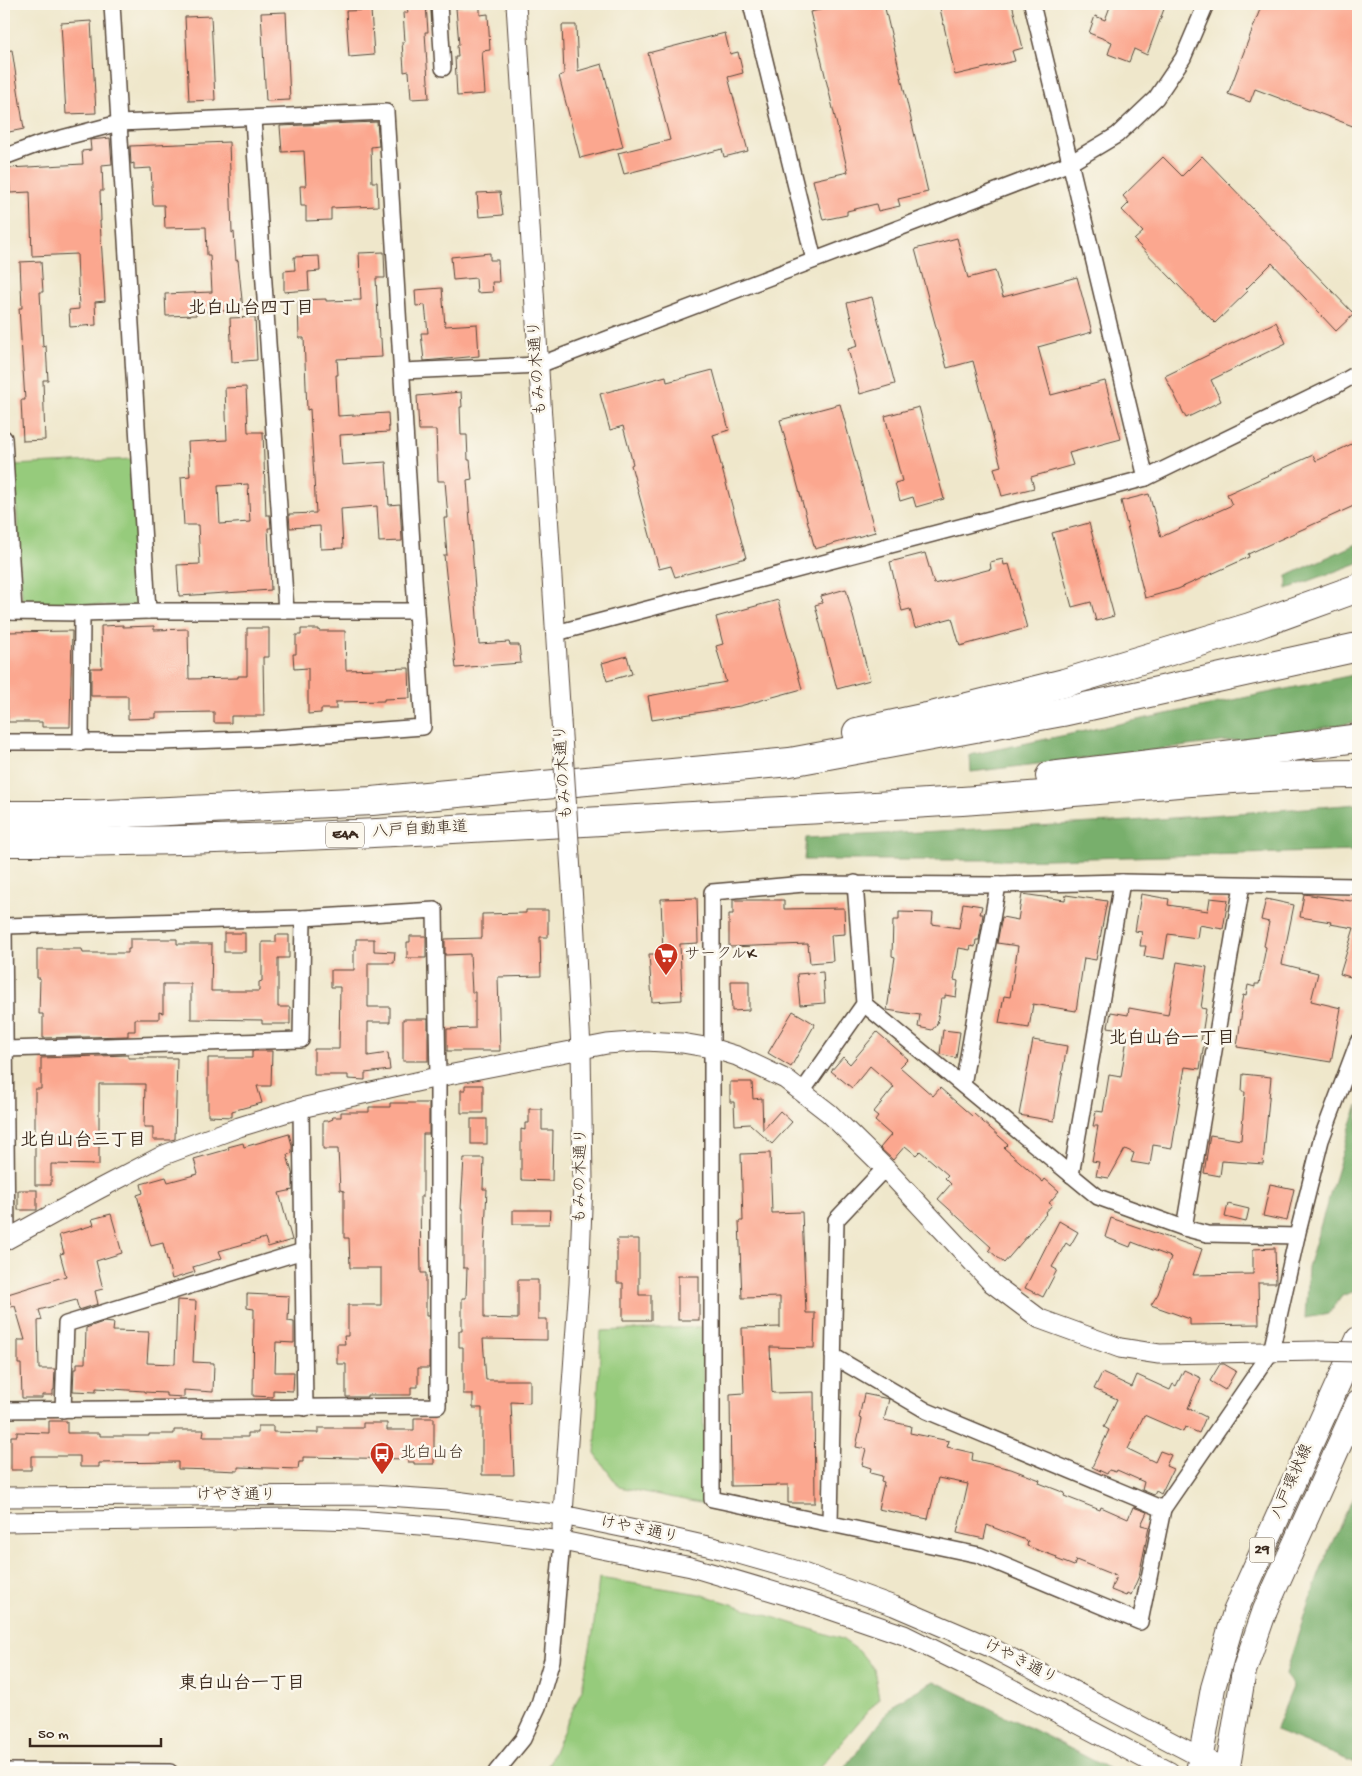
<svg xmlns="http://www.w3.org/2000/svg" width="1362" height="1776" font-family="'Gochi Hand','Klee One',sans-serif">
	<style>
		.green { fill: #96cb7c; stroke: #687a4d }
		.forest { fill: #78af6c; stroke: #5a6c45 }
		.building { fill: #fba78f; fill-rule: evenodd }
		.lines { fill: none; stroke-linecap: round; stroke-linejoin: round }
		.minor-casing { stroke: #564638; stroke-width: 18 }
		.tertiary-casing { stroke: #564638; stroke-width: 21 }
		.primary-casing { stroke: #564638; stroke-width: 26 }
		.motorway-casing { stroke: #564638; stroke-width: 30 }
		.minor { stroke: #fff; stroke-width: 15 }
		.tertiary { stroke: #fff; stroke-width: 19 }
		.primary { stroke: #fff; stroke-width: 24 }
		.motorway { stroke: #fff; stroke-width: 28 }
		.tertiary-bridge-casing { stroke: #564638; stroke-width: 21; stroke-linecap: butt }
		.tertiary-bridge { stroke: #fff; stroke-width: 19 }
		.labels { text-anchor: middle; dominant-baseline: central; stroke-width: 5; stroke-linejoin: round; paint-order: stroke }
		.shield { fill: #fbf7ec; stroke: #75685c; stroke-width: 1 }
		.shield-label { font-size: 15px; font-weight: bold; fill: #3b2a1e }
		.street-label { font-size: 16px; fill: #3b2a1e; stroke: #fbf7ec }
		.poi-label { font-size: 16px; fill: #3b2a1e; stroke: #fbf7ec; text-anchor: start }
		.neighbourhood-label { font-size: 18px; font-weight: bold; fill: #3b2a1e; stroke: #fbf7ec }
	</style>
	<rect width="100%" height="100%" fill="#fbf7ec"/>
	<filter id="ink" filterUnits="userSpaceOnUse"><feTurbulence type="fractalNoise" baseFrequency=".02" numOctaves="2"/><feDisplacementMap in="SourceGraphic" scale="10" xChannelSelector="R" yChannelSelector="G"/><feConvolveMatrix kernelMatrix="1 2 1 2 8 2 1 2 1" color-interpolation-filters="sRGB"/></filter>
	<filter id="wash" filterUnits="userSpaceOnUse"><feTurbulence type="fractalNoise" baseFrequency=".0096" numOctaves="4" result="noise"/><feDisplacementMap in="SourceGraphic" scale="20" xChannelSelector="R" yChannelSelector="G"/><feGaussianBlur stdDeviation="1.12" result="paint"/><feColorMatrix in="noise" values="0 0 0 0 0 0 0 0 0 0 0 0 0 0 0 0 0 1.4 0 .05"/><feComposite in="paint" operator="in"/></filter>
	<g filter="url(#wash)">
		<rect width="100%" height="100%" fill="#efe7cb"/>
		<g class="green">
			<path d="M133,459L140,598L134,606L27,604L22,599L14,465Z"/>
			<path d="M702,1327L705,1504L619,1487L595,1454L601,1331Z"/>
			<path d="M599,1578L700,1594L842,1639L859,1651L874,1669L879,1698L816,1772H545L582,1689L593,1632Z"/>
		</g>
		<g class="forest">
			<path d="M1358,543V563L1287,589V576Z"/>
			<path d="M1358,674V722L1271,736L971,772L970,755Z"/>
			<path d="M1358,804V851L1012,860H804L806,838L1131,821Z"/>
			<path d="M1358,1106V1290L1342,1296L1329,1314L1305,1318L1308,1267L1351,1124Z"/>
			<path d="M1358,1490V1764L1275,1731L1293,1687L1286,1674C1305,1611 1326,1547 1358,1490Z"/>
			<path d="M934,1681L1052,1739L1115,1772H842L894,1703Z"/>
		</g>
		<g id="blocks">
			<g class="building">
				<path d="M426,4L428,32H425L429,98L411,99L409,71L404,72V70L402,42H405L403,13H408L407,6Z"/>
				<path d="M848,4H884L928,192L898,199L900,206L878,211L876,204L847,211V215L823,220L813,180L848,172L810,12Z"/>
				<path d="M939,4H1012L1023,48L1012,51L1015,61L955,75Z"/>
				<path d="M1111,4H1149L1164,9L1147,55L1134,49L1129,62L1108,54L1112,42L1089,33L1095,16L1105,20Z"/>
				<path d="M1262,4H1358V128L1255,89L1250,102L1228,94Z"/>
				<path d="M480,6V15L488,14L490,50L482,51L485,94L457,96L455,57H458L457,45H459L456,8Z"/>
				<path d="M371,10L374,55L349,57L346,11Z"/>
				<path d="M286,12L290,100L266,101L261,13Z"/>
				<path d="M211,16L215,100L189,101L185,17Z"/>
				<path d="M91,21L96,113L66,114L61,23Z"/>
				<path d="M562,25H576L578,71L602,64L623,147L580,158L559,76L564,74Z"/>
				<path d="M725,33L730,54L738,52L743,73L728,77L748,151L724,157L722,149L624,174L618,153L670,140L648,53Z"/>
				<path d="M12,50L24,129L4,133V51Z"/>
				<path d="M377,122L379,146L371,147L372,182H377L378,206L331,208V220L306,221V206H301L300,186H306L304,151L282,152L280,126Z"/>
				<path d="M110,138L112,164L102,165L103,191H100L101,221H100L105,301L95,302L96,325L70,327L69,310L79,309L77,254L32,256L30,192L10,193L9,168L83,164L82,151L91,150L90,140Z"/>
				<path d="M229,142L232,233L234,232L236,261L238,260L243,310L196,312V315L166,316L165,294L212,292L210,255H207L206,227L165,228L164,205H153L151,168L134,169V163L131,164L130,146Z"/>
				<path d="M1202,156L1354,314L1336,331L1272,263L1246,289L1248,291L1215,323L1134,240L1143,232L1122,210L1129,203L1123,196L1163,157L1182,176Z"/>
				<path d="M500,192L503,215L479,217L477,193Z"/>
				<path d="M957,238L968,278L995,271L1003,297L1077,277L1092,332L1038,347L1051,395L1105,381L1121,439L1069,453L1073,465L1031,477L1034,488L1002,496L994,468L1001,466L973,361L947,368L915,249Z"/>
				<path d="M384,252L385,278H376L379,338H381L382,357L337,359L338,375H336L338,416L388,413L389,432L340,435L342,465L386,462L389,505L400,504L402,541L379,542L377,506L341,509L343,548L321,549L320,526L290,528L289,514L316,513L310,409L307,410L304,338H299L298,300L326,299V301L361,300L359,253Z"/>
				<path d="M490,253V260H498L499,282H492L493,292L477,293L476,278L453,280L451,257Z"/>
				<path d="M319,256L320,271L308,272L309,290L284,292V271L295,270L294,257Z"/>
				<path d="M41,261L43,292H40L43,347L46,346L48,380H43L45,440L23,441L21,400H25L19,308H22L20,262Z"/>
				<path d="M442,288L445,326L477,324L479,356L424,361L421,333H428L425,305L416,306L415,290Z"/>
				<path d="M872,297L895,384L860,394L848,349L858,346L847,303Z"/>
				<path d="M255,317L257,360L232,362L230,318Z"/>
				<path d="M1276,322L1286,343L1211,380L1221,401L1186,418L1165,376Z"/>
				<path d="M713,370L729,430L713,435L746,558L675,577L671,566L659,569L631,465L633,464L623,426L610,430L600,394L666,376L667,382Z"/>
				<path d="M246,387L248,432H263L266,515H270L271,528H268L271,590L179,596L177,565L200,564L198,525H184L181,477L190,476L188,442L227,440L225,388ZM248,484L250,522L220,524L218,486Z"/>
				<path d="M461,392L462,407H460L461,435H467L468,460H470L471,471L472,479L467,480L479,644L509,642L510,645H519L521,663L456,668L444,555H447L444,518H448L445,481H438L436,430H419L417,396Z"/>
				<path d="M840,404L875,532L815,549L780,420Z"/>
				<path d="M919,407L944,499L916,507L913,497L900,501L895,483L902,481L885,416Z"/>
				<path d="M1358,441V504L1248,554L1249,557L1178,589L1145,598L1121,501L1149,494L1161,537L1232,505L1227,494L1313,455L1316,461Z"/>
				<path d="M1089,523L1114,616L1096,621L1091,602L1072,607L1052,533Z"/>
				<path d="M925,553L934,584L991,569L990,562L1003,559L1004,565L1009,564L1027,628L960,646L952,618L915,628L910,609L902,611L890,562Z"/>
				<path d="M846,589L870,680L837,689L815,605L822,603L821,596Z"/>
				<path d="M778,600L802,689L740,706L652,720L648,696L726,682L716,646L723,644L716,617Z"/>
				<path d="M123,625V627L154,626V630L188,629L189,679L238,678V676H247V628H269V657H263L264,716H231V723H214V712L156,713V718L128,719V696H91V668H102L101,626Z"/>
				<path d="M301,629H319V631H345L346,670L409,668L410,698L384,699V701L336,702V709H321V713L308,714V668L294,669L293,654H296V635H301Z"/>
				<path d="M72,631L70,727H42V722H8L7,692H4V632Z"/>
				<path d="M627,656L632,674L607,681L602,663Z"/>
				<path d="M1022,894L1065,900L1066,895L1107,901L1096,960L1084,958L1076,1011L1033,1004L1029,1028L999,1023L1004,996L1010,997L1018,946L997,943L1002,917L1018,920Z"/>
				<path d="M1141,894L1169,899L1168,905L1208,911L1210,898L1228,900L1223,929L1199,925L1197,938L1168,934L1164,959L1144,956L1146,946H1140L1142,932L1135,931Z"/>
				<path d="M1304,894L1358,902V973H1356L1354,978L1340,974L1354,928L1330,924L1331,922L1300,917Z"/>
				<path d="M697,898L698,943L680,944L682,1000L652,1002L649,954H663L661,899Z"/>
				<path d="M1266,899L1294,905L1282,964L1318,973L1311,1001L1341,1008L1331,1062L1237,1047L1242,1011L1240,1010L1243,995L1246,996L1248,985L1255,987V984H1259L1266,947L1264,946L1269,922L1261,920Z"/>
				<path d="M733,900H784V909L844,908L845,934L831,935L833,961L810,963L808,944L729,947V914H733Z"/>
				<path d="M963,903L982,906L980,914H983L979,940H976L975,947L971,946L970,950L959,948L954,980L958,981L956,997L945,995V998H941L937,1024L932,1030L918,1027L920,1015L887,1010L895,957L892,956L893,920H899V912L933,913L932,924L959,928Z"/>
				<path d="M526,910H548V937H540L541,976L498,977L500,1051H447V1029L475,1028V992H472L470,954L445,955V939L482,938V914L526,913Z"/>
				<rect x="224" y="933" width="21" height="19"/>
				<path d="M276,935H289V958H278V1007H290V1024H262V1020L191,1019V984H163V1013L159,1012V1019H135V1031H128V1036L43,1038V1014H39L40,978H37V949H82L83,953H128V949H130V939H177V944H212L211,991H259V982L262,981V942H276Z"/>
				<path d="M410,936H426V958H407V942H410Z"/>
				<path d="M356,939H374V951L395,952L394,963H368V1007H390V1022H368V1056L388,1053L390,1070L365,1073V1080L348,1079V1075H314V1049H339L340,987H331V970H354V950H356Z"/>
				<path d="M1177,962L1207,967L1201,1008L1206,1009L1201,1042L1204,1043L1200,1069L1185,1067L1172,1148L1153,1145L1150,1165L1131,1162L1134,1153L1125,1149L1109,1178L1096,1176L1099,1162L1092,1161L1098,1126H1093L1096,1111L1103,1112L1109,1075L1121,1077L1127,1038L1124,1037L1126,1030L1108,1027L1111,1012L1128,1015L1129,1008L1168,1015Z"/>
				<path d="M823,972L825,1003L800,1005L797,974Z"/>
				<path d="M731,981H749V1010L732,1011Z"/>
				<path d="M793,1011L815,1024L791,1067L768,1053Z"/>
				<rect x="403" y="1019" width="25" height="42"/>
				<path d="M943,1030L960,1032L956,1058L940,1054Z"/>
				<path d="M877,1032L908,1059L900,1067L933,1096L940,1088L972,1116L974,1114L1008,1144L1004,1148L1043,1182L1045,1179L1059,1191L1049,1203L1052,1205L1045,1213L1046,1214L1004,1263L989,1250L991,1247L938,1199L951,1184L945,1178L948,1175L920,1151L916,1155L905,1146L893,1160L880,1148L891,1135L875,1121L878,1117L873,1113L894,1087L870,1066L852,1088L831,1071L843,1057L850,1064Z"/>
				<path d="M1033,1040L1067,1046L1054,1121L1019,1115Z"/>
				<path d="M252,1051H272L271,1086H257L262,1103L232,1111V1117L208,1116V1058H252Z"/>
				<path d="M128,1055V1058H177L175,1139L171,1140H153V1127H144L145,1084H99V1165L51,1164V1185H35V1089H41V1058Z"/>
				<path d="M1243,1074L1271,1077L1263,1164L1222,1161L1220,1176L1204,1173L1210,1135L1241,1140L1245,1092H1242Z"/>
				<path d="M730,1082H752L753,1099L762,1098L763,1130L780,1111L792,1122L772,1144L750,1124L735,1125L734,1102H730Z"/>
				<path d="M465,1085H483V1113H461V1090H465Z"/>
				<path d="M390,1103H429V1134H423V1197H420L421,1273H426V1316H429V1368H418V1387H411V1395H367V1397H346V1364H337V1344H345L344,1336H348V1305H381V1268H350L349,1238H344V1191L340,1190L338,1149H323V1121H328L333,1119L332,1117H341V1112H369V1107H390Z"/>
				<path d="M529,1109H542V1130H553L552,1181L521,1180V1129L525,1130V1123H529Z"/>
				<rect x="471" y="1119" width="16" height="25"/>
				<path d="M289,1134L292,1145V1153L287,1155L293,1176V1190L279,1193L292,1240L268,1247L265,1238L219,1251L222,1258L193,1267L195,1272L172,1279L163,1243L151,1246L137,1195L143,1193L141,1184L166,1177L168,1182L198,1174L194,1159L229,1149L228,1147L243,1143L244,1147Z"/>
				<path d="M770,1153L772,1213L802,1212L806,1313H815L814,1348L770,1347L772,1392L773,1393L814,1392L815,1503H788V1485L731,1486L730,1394L744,1393L742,1328L780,1327V1297L742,1298L739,1221H743L741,1154Z"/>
				<path d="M464,1158H484L483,1189H487L484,1250V1318L518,1319V1280H538V1319H547V1340L483,1339L486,1380H530V1403L511,1402L514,1475H482V1408H473V1394H463V1347H459V1331H462V1298H466L467,1268H463V1209H461Z"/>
				<path d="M1270,1184L1294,1189L1287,1221L1263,1216Z"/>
				<rect x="18" y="1190" width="19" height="20"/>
				<path d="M1228,1204L1249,1209L1246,1222L1225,1217Z"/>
				<path d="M513,1210H550L549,1224H513Z"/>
				<path d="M111,1214L122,1253L96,1261L103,1289L95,1291L98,1304L79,1310L76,1300L39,1310L42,1320L38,1321L39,1369H55L54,1390H53V1395H42V1398H22L21,1364H18V1340H25L15,1306L11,1307L8,1294L66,1276L60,1254L64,1253L59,1235L94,1225L92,1219Z"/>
				<path d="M1111,1218L1202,1249L1193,1275L1253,1274V1249L1275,1248L1276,1283H1258L1259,1324L1190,1325V1319L1151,1305L1158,1294L1171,1257L1132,1242L1130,1247L1105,1237Z"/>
				<path d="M1059,1221L1078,1232L1070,1246L1066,1243L1052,1267L1057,1270L1043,1297L1025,1288Z"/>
				<path d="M617,1239H639V1295H651V1320H623V1283H617Z"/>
				<rect x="678" y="1276" width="21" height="44"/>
				<path d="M247,1294L289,1296L288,1321L294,1322V1343L276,1342L275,1372H294L293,1391L273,1390V1397L253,1396L254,1309L247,1308Z"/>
				<path d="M177,1300L196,1301L193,1362L214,1363L213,1392L184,1390V1397L166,1396V1393L144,1392V1391L96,1388V1392L73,1391L74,1369H77V1363H85L86,1328L103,1322L114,1323L113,1331L149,1332L147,1363L175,1364Z"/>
				<path d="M1220,1364H1224L1236,1371L1225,1390L1210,1381Z"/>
				<path d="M1184,1370L1201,1378L1188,1408L1206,1417L1199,1433L1185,1427L1183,1432L1144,1415L1128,1449L1155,1462L1160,1451L1171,1455L1166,1466L1173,1469L1161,1494L1156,1491L1154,1495L1142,1490L1144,1482L1117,1470L1116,1472L1109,1470L1107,1474L1092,1467L1109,1430L1104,1427L1117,1399L1094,1389L1102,1373L1132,1387L1137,1375L1170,1390L1173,1384L1176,1386Z"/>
				<path d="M864,1394L889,1399L884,1420L911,1426L910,1433L949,1441L947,1447L973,1453L972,1460L1011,1469L1040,1480L1039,1483L1065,1493L1064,1496L1100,1510L1101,1507L1128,1519L1133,1507L1147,1512L1141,1525L1149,1527L1139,1576L1131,1595L1127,1593L1126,1596L1111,1590L1116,1576L1076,1560L1074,1566L1056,1559L1057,1557L1027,1546L1028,1541L987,1525L984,1539L957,1533L968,1484L938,1478L928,1519L878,1509L884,1482L881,1481L882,1476L870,1473L871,1468L862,1465L866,1449L856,1447L862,1419L859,1418Z"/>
				<path d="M414,1418H434V1464H414V1462H408V1459L303,1457V1462H299L298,1469L238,1467V1471L214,1470L178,1469V1462L99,1463V1467H80V1456H31V1470H11V1436H17V1432L49,1433V1421H67V1433H100V1436H149V1434H174V1430H204L203,1437H248V1433H258V1426H273V1432L318,1433V1428H363V1423H387V1430H414Z"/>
			</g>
		</g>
	</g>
	<g filter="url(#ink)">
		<use href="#blocks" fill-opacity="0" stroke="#564638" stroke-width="1"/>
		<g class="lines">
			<defs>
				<g id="minor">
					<path d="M112,4L148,611"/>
					<path d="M439,4L443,68"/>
					<path d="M751,4L814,260"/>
					<path d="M1032,4L1146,478"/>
					<path d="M253,119L286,611"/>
					<path d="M4,157L39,144L119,123L386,112L423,727L274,738L161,742H4"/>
					<path d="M402,371L539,365L1070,163L1117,135L1156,98L1183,58L1206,4"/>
					<path d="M4,438L14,612"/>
					<path d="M4,612L82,613L148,611H415"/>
					<path d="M556,633L1146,478L1337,385L1358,373"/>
					<path d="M81,743L82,613"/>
					<path d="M1358,886L1122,882L998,885L804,884L712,892V1499L979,1555L1140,1622L1163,1509L1271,1352L1297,1236L1321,1140L1358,1042"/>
					<path d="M4,926L303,918L435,910L438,1077V1406L4,1410"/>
					<path d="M4,926L7,1240"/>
					<path d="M864,1004L1098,1197L1184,1228L1207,1234L1297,1236"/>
					<path d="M6,1049L301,1040L303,918"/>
					<path d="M963,1085L998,885"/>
					<path d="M802,1092L864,1004L855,883"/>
					<path d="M301,1108L305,1408"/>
					<path d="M1071,1175L1122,882"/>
					<path d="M1184,1228L1242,885"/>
					<path d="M833,1356L927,1411L1163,1509"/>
					<path d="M63,1410L66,1324L303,1251"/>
					<path d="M830,1523L836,1220L885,1168"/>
					<path d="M4,1771L170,1772"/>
					<path d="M496,1772L523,1739L538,1707L552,1660L562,1541"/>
				</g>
				<g id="tertiary">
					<path d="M516,4L561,721"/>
					<path d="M4,1241L97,1190L164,1155L239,1127L301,1108L438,1077L607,1044L645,1041L682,1043L711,1048L737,1056L785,1079L802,1092L829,1113L885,1168L992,1283L1040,1319L1120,1348L1159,1354L1318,1351"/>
					<path d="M4,1497L371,1495L448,1500L562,1515L650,1533L725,1550L795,1570L894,1606L990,1647L1200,1757L1234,1772"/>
					<path d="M4,1522L290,1518L357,1520L457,1528L562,1541L691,1567L805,1601L904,1635L991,1678L1170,1772"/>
					<path d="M562,1528L579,1284L583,1182L581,1049L574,917"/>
				</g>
				<g id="primary">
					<path d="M1198,1772L1213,1688L1235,1612L1358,1339"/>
					<path d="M1227,1772L1244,1671L1265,1610L1358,1403"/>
				</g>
				<g id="motorway">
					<path d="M857,732L927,717L1064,683L1250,627L1358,588"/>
					<path d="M1050,776L1284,748L1358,738"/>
					<path d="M4,815H87L372,801L790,762L1062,712L1358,647"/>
					<path d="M4,842C215,843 426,831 637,819C755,812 873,807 991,799C1113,790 1236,775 1358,774"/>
				</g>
			</defs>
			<use href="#minor" class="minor-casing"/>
			<use href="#tertiary" class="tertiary-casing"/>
			<use href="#primary" class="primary-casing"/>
			<use href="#motorway" class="motorway-casing"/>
			<use href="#minor" class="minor"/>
			<use href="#tertiary" class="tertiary"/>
			<use href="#primary" class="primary"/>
			<use href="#motorway" class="motorway"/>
			<defs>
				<g id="tertiary-bridge">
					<path d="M561,721L574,917"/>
					<path d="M1318,1351L1358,1352"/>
				</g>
			</defs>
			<use href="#tertiary-bridge" class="tertiary-bridge-casing"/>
			<use href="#tertiary-bridge" class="tertiary-bridge"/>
		</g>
	</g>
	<defs>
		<symbol id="supermarket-pin" viewBox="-11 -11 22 30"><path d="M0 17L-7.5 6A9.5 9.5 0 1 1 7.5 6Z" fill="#c8321e" stroke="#fbf7ec"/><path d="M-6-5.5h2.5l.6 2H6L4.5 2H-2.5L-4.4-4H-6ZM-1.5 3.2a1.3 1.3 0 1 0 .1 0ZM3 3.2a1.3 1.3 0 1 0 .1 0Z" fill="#fff"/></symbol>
		<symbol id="bus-pin" viewBox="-11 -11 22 30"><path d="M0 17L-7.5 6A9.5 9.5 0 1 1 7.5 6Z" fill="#c8321e" stroke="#fbf7ec"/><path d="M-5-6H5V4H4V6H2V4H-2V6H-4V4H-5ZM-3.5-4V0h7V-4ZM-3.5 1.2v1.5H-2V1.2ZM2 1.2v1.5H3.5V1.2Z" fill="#fff"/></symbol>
	</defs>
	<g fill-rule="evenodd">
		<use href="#supermarket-pin" x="652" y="941" width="28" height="38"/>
		<use href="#bus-pin" x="368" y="1440" width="28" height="38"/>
	</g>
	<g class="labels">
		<g class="shield">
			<rect x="326" y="822.5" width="38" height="25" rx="4"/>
			<rect x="1249.5" y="1537.5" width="25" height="25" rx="4"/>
		</g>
		<g class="shield-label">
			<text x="345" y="835">E4A</text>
			<text x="1262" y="1550">29</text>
		</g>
		<g class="street-label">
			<text transform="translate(539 368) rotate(-94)">もみの木通り</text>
			<text transform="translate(565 772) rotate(-94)">もみの木通り</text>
			<text transform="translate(420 831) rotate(-3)">八戸自動車道</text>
			<text transform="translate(582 1176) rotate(-89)">もみの木通り</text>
			<text transform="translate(1293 1482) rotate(-66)">八戸環状線</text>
			<text x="236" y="1496">けやき通り</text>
			<text transform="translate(639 1531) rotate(12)">けやき通り</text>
			<text transform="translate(1020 1663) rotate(27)">けやき通り</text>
		</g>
		<g class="poi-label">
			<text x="684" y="955">サークルK</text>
			<text x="400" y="1454">北白山台</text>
		</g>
		<g class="neighbourhood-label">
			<text x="251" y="309">北白山台四丁目</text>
			<text x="1172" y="1039">北白山台一丁目</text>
			<text x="83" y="1141">北白山台三丁目</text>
			<text x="242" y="1684">東白山台一丁目</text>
		</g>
	</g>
	<rect width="1362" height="1776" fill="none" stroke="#fbf7ec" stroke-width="20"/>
	<path d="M30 1738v8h131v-8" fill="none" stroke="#3b2a1e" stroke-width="2.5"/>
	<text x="38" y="1738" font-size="15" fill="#3b2a1e" stroke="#fbf7ec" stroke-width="4" paint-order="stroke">50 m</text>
</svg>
